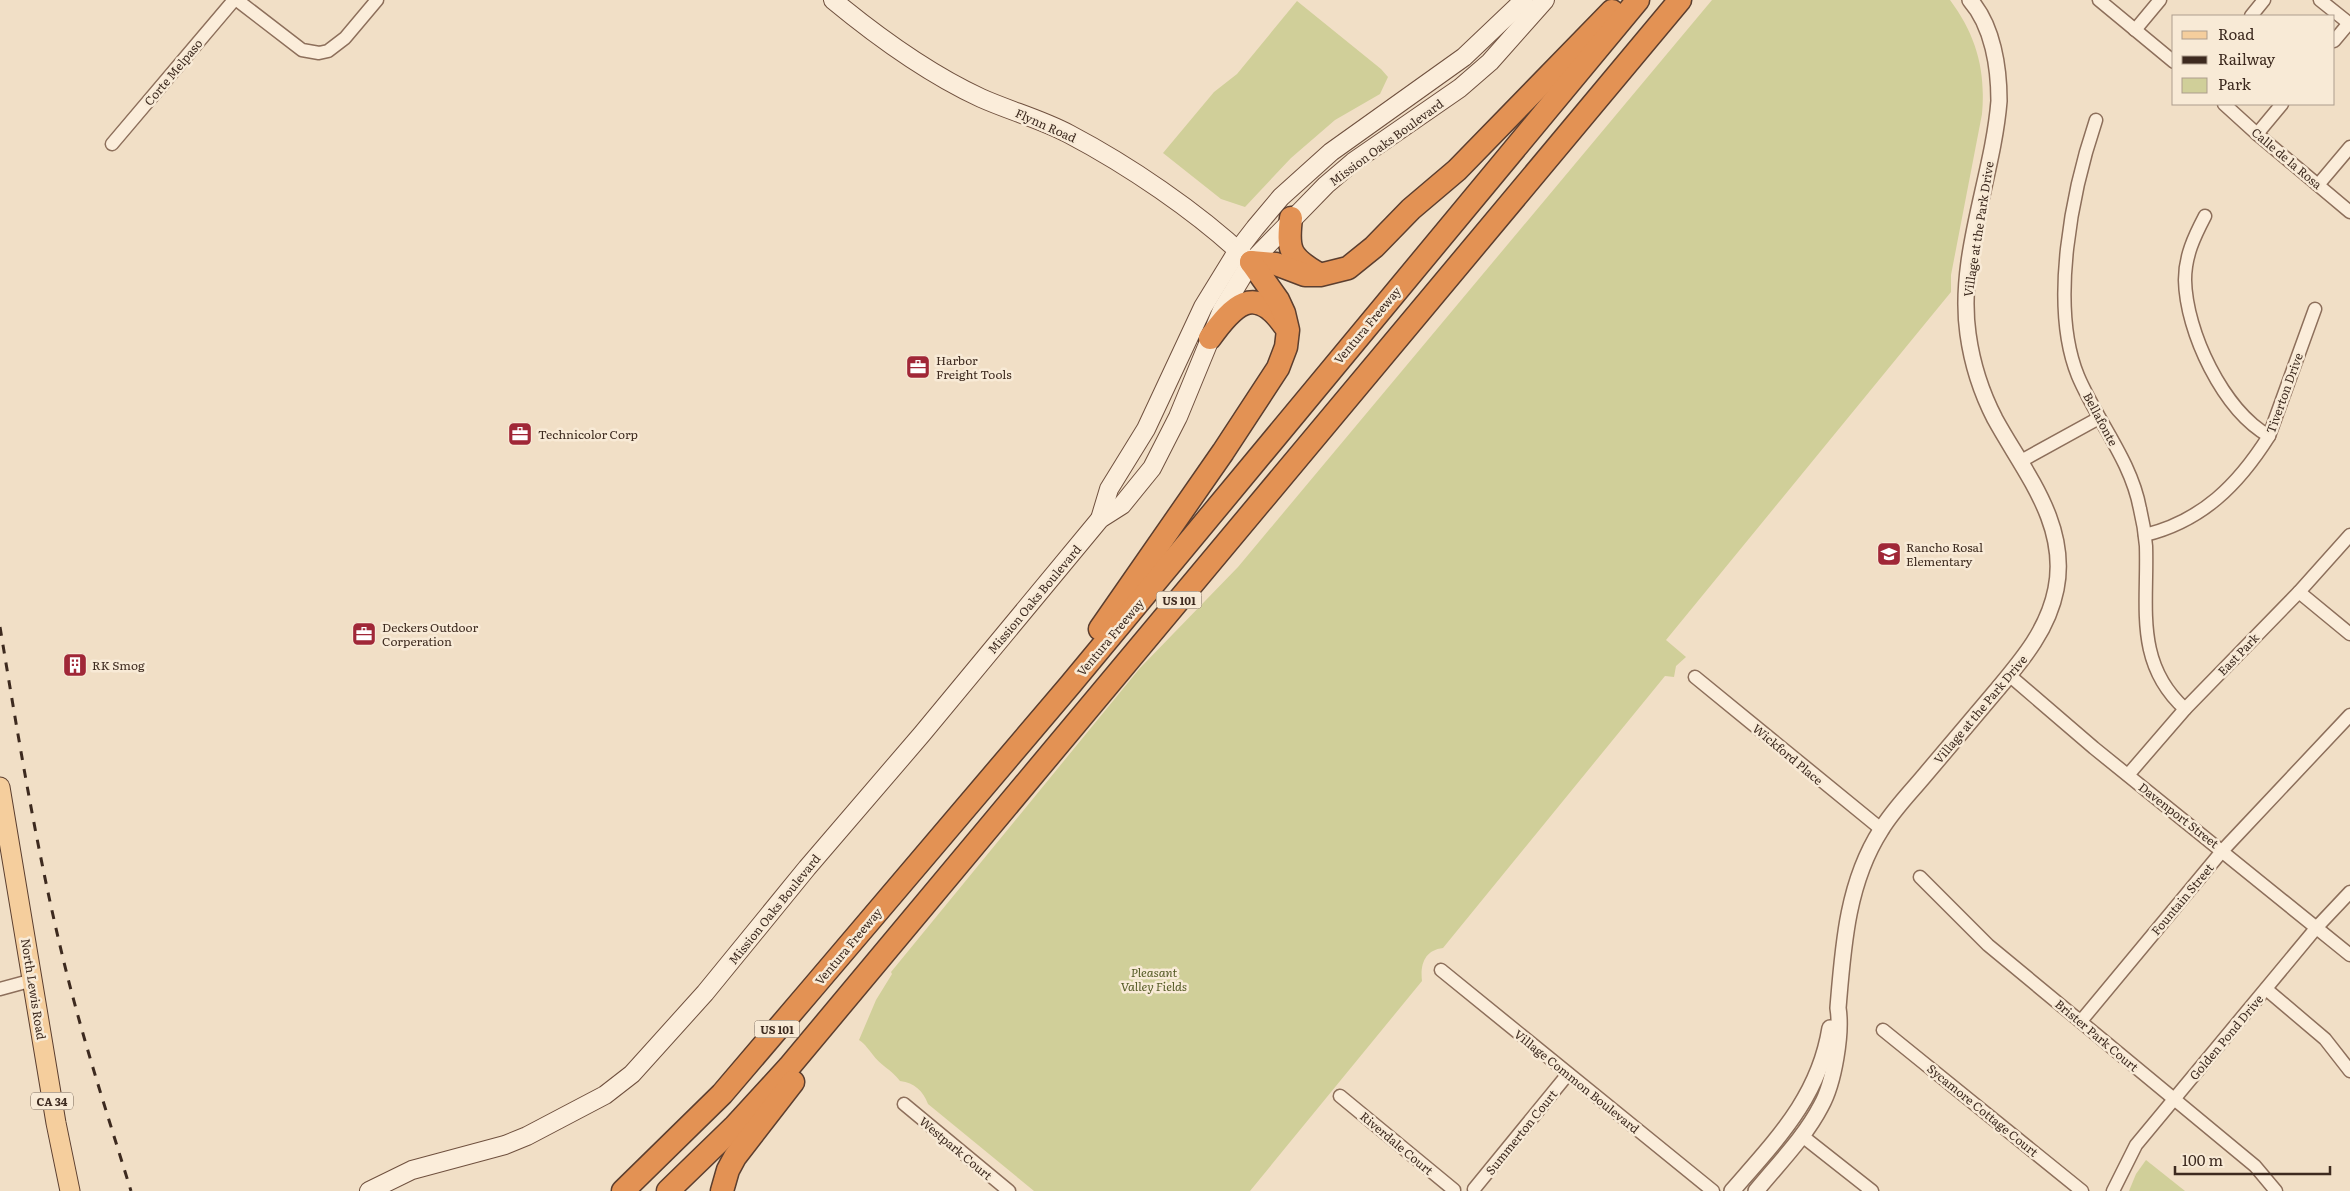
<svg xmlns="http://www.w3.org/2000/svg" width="2350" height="1191" font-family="Literata,serif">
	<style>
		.green { fill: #d0cf99 }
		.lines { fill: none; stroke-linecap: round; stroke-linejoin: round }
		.minor-casing { stroke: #8d6f5b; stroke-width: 15 }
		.tertiary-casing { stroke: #8d6f5b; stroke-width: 18 }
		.secondary-casing { stroke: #6f503e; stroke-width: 20 }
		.primary-casing { stroke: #5b3e2f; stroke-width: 21 }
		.motorway-casing { stroke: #5b3e2f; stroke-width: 25 }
		.minor { stroke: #fbedda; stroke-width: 12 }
		.tertiary { stroke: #fbedda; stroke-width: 15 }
		.secondary { stroke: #fbedda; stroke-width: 18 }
		.primary { stroke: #f5ce9d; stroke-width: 19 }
		.motorway { stroke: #e39254; stroke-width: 22 }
		.rail { stroke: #3d2a1f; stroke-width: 3; stroke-dasharray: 9 9; stroke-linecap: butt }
		.labels { text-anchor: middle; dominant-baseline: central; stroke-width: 5; stroke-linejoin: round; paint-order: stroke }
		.shield { fill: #f8ead6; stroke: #756456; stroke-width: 1 }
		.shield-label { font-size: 11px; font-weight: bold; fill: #3d2a1f }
		.street-label { font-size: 12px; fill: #3d2a1f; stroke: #f8ead6 }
		.poi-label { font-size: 12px; fill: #3d2a1f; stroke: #f8ead6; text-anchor: start }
		.park-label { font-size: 12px; font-style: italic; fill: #545a25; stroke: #f8ead6 }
	</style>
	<rect width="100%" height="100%" fill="#f1dfc6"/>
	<g class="green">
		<path d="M1712,0H1950C1976,35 1986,70 1982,114L1951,275V292L1666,640L1686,657L1676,666L1674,677L1665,676L1443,948C1425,950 1420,964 1422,981L1250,1191H1034L928,1104C923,1091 915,1083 900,1081C892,1070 880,1065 873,1055C868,1049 866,1045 859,1040L876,1000L892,974L891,972L1140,668L1238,567Z"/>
		<path d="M1297,1L1381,69L1388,77L1380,94L1335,120L1291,158L1245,207L1221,199L1163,153L1214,92L1237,74Z"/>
		<path d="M2146,1160L2185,1191H2129L2136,1174Z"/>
	</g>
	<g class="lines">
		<defs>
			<g id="minor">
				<path d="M237,0L302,50L319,53L328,51L345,38L377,0"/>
				<path d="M2099,0L2174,62"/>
				<path d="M2320,0L2350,24"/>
				<path d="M2251,16L2264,0"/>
				<path d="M2135,30L2160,0"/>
				<path d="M2334,41L2349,23"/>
				<path d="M2224,104L2257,134L2350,212"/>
				<path d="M2096,120C2072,191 2049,305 2078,376C2097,421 2131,460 2140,509C2143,521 2145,534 2146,546C2148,606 2134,663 2185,709"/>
				<path d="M2257,134L2282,104"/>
				<path d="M112,144L234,0"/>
				<path d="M2318,185L2350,147"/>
				<path d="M2205,216C2194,237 2185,256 2185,280C2186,332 2223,410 2269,436"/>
				<path d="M2021,461L2099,418"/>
				<path d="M2145,535C2202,521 2238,485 2269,436L2315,309"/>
				<path d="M2299,592L2350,634"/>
				<path d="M2009,675L2094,748L2350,955"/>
				<path d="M1695,677L1881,829"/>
				<path d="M2128,775L2185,709L2299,592L2350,535"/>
				<path d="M1920,877L1988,945L2255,1166L2276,1191"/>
				<path d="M1441,970L1713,1191"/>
				<path d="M0,989L33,980"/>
				<path d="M2266,989L2325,1039L2350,1071"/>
				<path d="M2081,1021L2223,850L2350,715"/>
				<path d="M1883,1030L2082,1191"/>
				<path d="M1340,1096L1454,1190"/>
				<path d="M904,1104L1009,1191"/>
				<path d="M1801,1135L1872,1191"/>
				<path d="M1474,1189L1568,1074"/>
				<path d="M2113,1191L2136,1145L2317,927L2350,892"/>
			</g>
			<g id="tertiary">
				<path d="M1732,1191C1777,1139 1819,1097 1830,1028"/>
				<path d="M1756,1191C1778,1164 1805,1137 1821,1106C1834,1083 1842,1033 1838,1008C1843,947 1847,883 1881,830C1893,810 1910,793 1925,775C1949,747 1972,719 1996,691C2022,660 2048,630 2056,589C2069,524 2024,472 1995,419C1981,392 1972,363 1968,334C1957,257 1993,177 1999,101C1999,68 1993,26 1970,0"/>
			</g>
			<g id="secondary">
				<path d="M833,0C879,38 927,73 981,98C1010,111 1041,119 1069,134C1128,165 1196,211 1245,257"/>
				<path d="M1100,519L1109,489L1146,429L1203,307L1238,250L1255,228L1281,197L1331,152L1464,57L1524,0"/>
				<path d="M369,1191L412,1170L505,1145L527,1136L605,1095L632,1074L705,993L807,868L922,734L1100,519L1122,505L1152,468L1178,417L1222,310L1251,262L1326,185L1353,162L1460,88L1490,62L1545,0"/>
			</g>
			<path id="primary" d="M0,787L56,1123L70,1191"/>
			<g id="motorway">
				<path d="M1291,218C1287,250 1290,257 1317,273"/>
				<path d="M1251,262L1276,264L1305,275H1320L1348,268L1374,247L1411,209L1457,170L1612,11"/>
				<path d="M1210,338C1233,306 1254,283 1284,325"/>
				<path d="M1100,629L1223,452L1278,368L1286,347L1288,330L1284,313L1278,300L1251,262"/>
				<path d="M623,1191L722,1094L815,985L1070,685L1638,0"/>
				<path d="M668,1191L735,1126L789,1067L1680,0"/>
				<path d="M722,1191L728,1170L735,1157L793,1082"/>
			</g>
		</defs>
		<use href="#minor" class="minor-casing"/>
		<use href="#tertiary" class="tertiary-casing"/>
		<use href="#secondary" class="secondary-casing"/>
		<use href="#primary" class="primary-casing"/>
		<use href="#motorway" class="motorway-casing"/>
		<use href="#minor" class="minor"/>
		<use href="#tertiary" class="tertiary"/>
		<use href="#secondary" class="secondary"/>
		<use href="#primary" class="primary"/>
		<use href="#motorway" class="motorway"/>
		<path class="rail" d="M0,627C18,736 36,846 62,954C81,1034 107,1113 131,1191"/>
	</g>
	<defs>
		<symbol id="office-square" viewBox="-11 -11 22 22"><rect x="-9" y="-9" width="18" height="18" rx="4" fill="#a02737" stroke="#f8ead6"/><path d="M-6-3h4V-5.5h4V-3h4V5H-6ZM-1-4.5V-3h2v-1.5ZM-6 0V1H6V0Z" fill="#fff"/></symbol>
		<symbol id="school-square" viewBox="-11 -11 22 22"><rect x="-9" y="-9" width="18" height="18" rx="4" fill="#a02737" stroke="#f8ead6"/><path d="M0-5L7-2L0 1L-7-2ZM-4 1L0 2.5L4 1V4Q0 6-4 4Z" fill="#fff"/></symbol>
		<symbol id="building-square" viewBox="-11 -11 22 22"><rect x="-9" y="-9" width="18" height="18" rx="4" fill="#a02737" stroke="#f8ead6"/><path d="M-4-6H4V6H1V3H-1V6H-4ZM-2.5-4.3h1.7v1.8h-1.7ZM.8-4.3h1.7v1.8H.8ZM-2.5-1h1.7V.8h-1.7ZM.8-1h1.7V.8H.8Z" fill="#fff"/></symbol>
	</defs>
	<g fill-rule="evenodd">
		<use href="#office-square" x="904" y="353" width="28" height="28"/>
		<use href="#office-square" x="506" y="420" width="28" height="28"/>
		<use href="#school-square" x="1875" y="540" width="28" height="28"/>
		<use href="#office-square" x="350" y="620" width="28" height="28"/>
		<use href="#building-square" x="61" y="651" width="28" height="28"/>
	</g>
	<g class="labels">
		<g class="shield">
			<rect x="1156.5" y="591.5" width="45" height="17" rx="4"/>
			<rect x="754.5" y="1020.5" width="45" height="17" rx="4"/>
			<rect x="31" y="1092.5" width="42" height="17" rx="4"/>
		</g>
		<g class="shield-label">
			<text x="1179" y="600">US 101</text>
			<text x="777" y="1029">US 101</text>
			<text x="52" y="1101">CA 34</text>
		</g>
		<g class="street-label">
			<text transform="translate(173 72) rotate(-50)">Corte Melpaso</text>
			<text transform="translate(1046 125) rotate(24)">Flynn Road</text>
			<text transform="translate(1386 142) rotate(-36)">Mission Oaks Boulevard</text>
			<text transform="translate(2287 158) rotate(40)">Calle de la Rosa</text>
			<text transform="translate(1978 229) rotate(-81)">Village at the Park Drive</text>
			<text transform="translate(1367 325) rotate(-50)">Ventura Freeway</text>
			<text transform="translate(2284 393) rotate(-70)">Tiverton Drive</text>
			<text transform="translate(2101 419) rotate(62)">Bellafonte</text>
			<text transform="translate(1034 599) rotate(-50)">Mission Oaks Boulevard</text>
			<text transform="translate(1110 637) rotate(-50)">Ventura Freeway</text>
			<text transform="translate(2238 654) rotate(-46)">East Park</text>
			<text transform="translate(1980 709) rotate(-50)">Village at the Park Drive</text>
			<text transform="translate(1788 754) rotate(40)">Wickford Place</text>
			<text transform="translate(2179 815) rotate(38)">Davenport Street</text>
			<text transform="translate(2182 899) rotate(-50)">Fountain Street</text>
			<text transform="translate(774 909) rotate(-51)">Mission Oaks Boulevard</text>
			<text transform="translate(848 946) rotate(-50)">Ventura Freeway</text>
			<text transform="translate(34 989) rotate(81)">North Lewis Road</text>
			<text transform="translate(2097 1035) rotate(40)">Brister Park Court</text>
			<text transform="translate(2226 1037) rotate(-50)">Golden Pond Drive</text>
			<text transform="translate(1577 1081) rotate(39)">Village Common Boulevard</text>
			<text transform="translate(1983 1110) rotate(39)">Sycamore Cottage Court</text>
			<text transform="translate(1521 1132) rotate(-51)">Summerton Court</text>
			<text transform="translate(1397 1143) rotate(40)">Riverdale Court</text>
			<text transform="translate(956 1148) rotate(40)">Westpark Court</text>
		</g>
		<g class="poi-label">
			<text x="936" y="360">Harbor<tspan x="936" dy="14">Freight Tools</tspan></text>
			<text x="538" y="434">Technicolor Corp</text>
			<text x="1906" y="547">Rancho Rosal<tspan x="1906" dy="14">Elementary</tspan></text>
			<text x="382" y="627">Deckers Outdoor<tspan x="382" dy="14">Corperation</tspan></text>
			<text x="92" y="665">RK Smog</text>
		</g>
		<g class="park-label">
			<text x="1154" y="972">Pleasant<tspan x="1154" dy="14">Valley Fields</tspan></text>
		</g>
	</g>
	<rect x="2172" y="15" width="162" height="90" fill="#f8ead6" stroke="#ad9d8d"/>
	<rect x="2182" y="31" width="25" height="8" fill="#f5ce9d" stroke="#ad9d8d"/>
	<text x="2218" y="40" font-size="15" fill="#3d2a1f">Road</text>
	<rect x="2182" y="56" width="25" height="8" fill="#3d2a1f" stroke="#ad9d8d"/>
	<text x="2218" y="65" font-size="15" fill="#3d2a1f">Railway</text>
	<rect x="2182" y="78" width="25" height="15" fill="#d0cf99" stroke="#ad9d8d"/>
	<text x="2218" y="90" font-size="15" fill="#3d2a1f">Park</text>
	<path d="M2175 1166v8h155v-8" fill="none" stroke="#3d2a1f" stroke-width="2.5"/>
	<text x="2182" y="1166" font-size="15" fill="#3d2a1f" stroke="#f8ead6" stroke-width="4" paint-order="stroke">100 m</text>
</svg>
